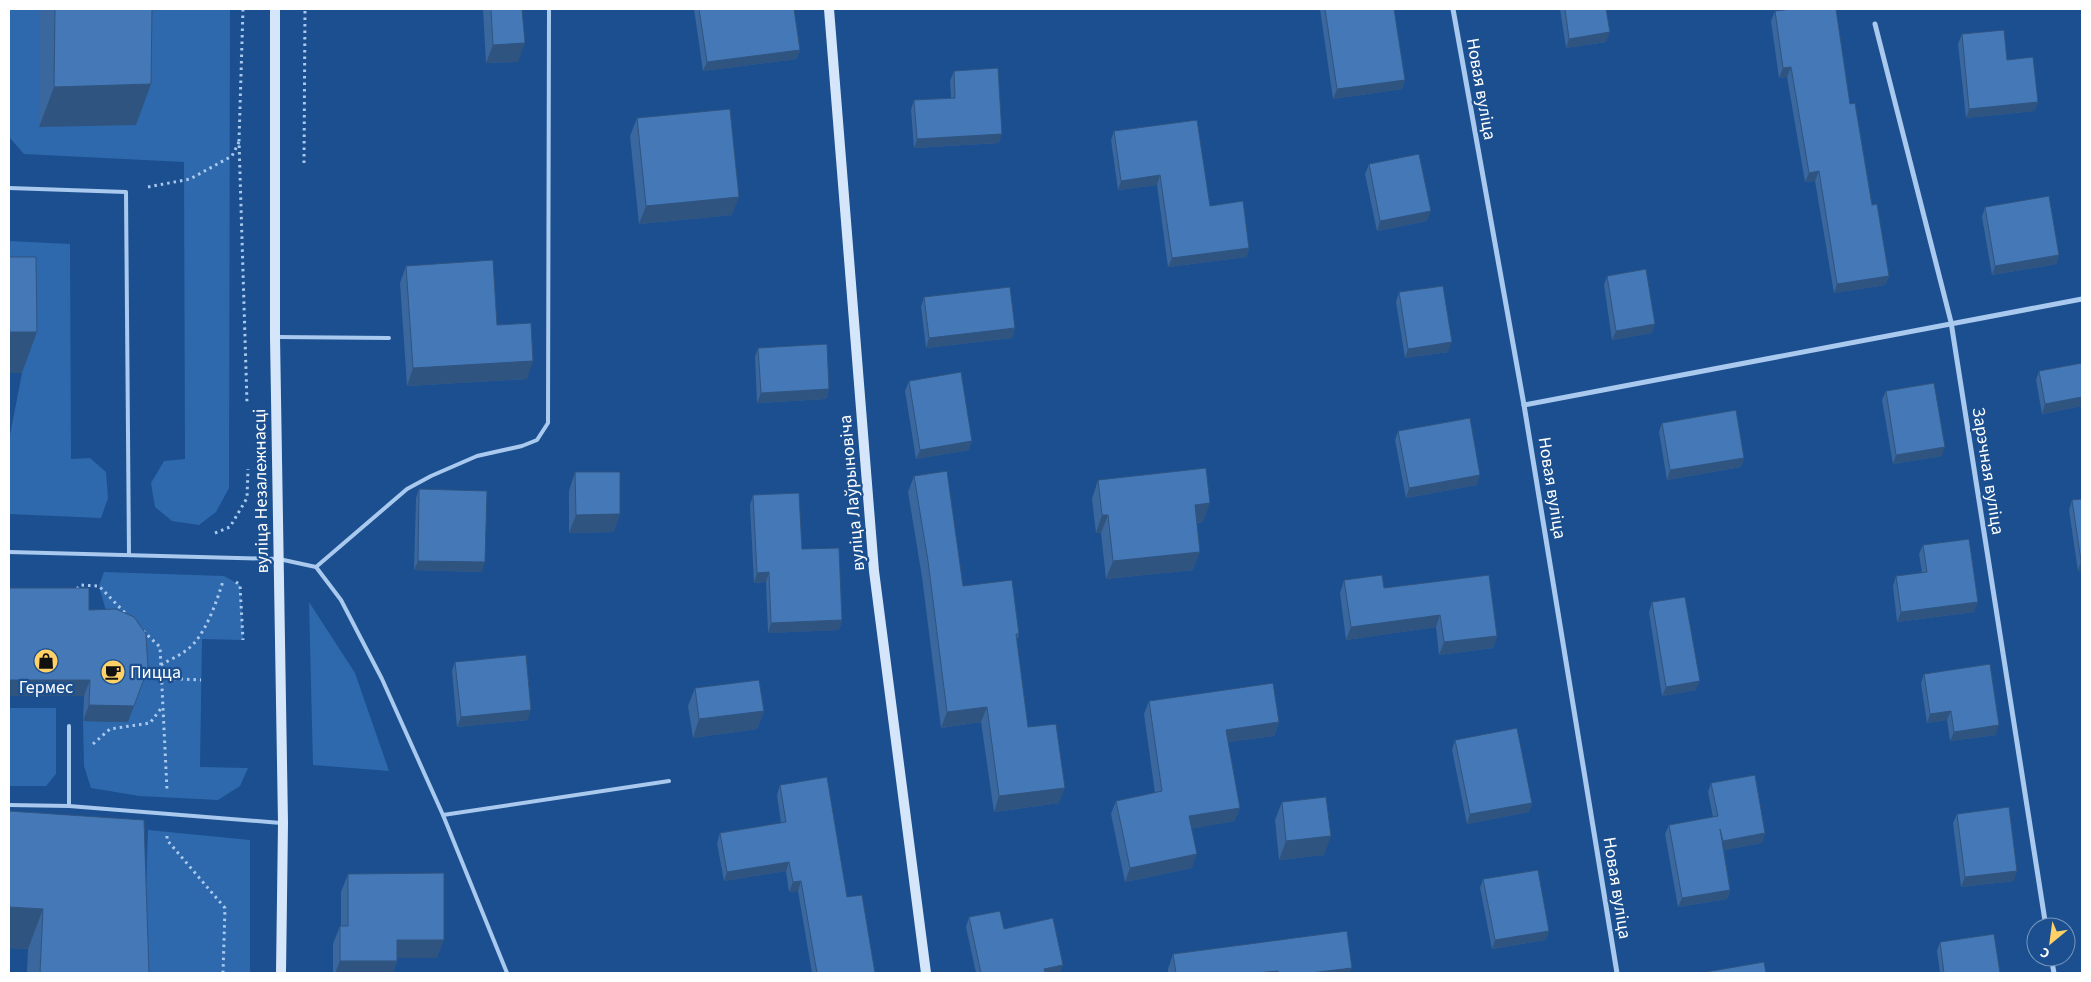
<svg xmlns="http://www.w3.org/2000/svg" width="2091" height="982" font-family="'Source Sans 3',sans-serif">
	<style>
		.green { fill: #2e69ad }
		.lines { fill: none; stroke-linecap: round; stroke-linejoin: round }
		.path { stroke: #a9c9ee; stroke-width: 3; stroke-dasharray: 2.5 4; stroke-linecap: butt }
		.lane { stroke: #a9c9ee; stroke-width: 4 }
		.street { stroke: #a9c9ee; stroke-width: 5 }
		.secondary { stroke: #d6e6fa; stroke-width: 10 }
		.wall { fill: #3a679d }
		.shaded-wall { fill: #305480 }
		.building { fill: #4478b7; stroke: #305480 }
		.labels { text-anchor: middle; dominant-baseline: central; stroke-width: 4.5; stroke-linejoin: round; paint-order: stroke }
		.street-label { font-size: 18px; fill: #fff; stroke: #1b4f8f }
		.poi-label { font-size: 18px; fill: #fff; stroke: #1b4f8f; text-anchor: start }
	</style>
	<rect width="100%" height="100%" fill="#1b4f8f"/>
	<g class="green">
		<path d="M9,9H230L229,488L216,512L199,525L172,521L155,507L151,483L164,461L185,459L184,162L24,154L9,137Z"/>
		<path d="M9,241L70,244L71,459L90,458L106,472L108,498L101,518L9,514V440L22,373L21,298H9Z"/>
		<path d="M104,572L224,576L240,585L243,640L202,639L200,767L248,768L240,786L218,800L139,796L91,788L84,766L83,721L113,722L110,625L99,586Z"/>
		<path d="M309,602L355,673L389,771L313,765Z"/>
		<path d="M9,708H56V774L46,786H9Z"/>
		<path d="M148,830L250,840V973H143Z"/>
	</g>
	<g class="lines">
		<g class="path">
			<path d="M243,9L239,141L247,403"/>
			<path d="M304,163L305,9"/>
			<path d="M148,187L190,179L232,156L239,142"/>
			<path d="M215,533L230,527L247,498L248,469"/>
			<path d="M236,582L240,585L243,640"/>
			<path d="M77,589L80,585L99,586L128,616"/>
			<path d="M143,631L160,647L167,790"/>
			<path d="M161,665C169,660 179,656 188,649C205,636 217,601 223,581"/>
			<path d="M161,678L201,680"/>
			<path d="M93,744L110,729L150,723L162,707"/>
			<path d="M167,836V840L225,908L223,973"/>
		</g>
		<g class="lane">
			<path d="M9,188L126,192L129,555"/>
			<path d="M277,337L389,338"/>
			<path d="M9,552L279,559L316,567L341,600L382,679L443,815L507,973"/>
			<path d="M316,567L407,489L431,476L477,456L522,446L537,440L548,423L549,9"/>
			<path d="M69,726V806"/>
			<path d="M9,805L69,806L281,823"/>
			<path d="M443,815L669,781"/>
		</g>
		<g class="street">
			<path d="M1453,9L1524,405L1617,973"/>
			<path d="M1875,24L1951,322L2046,927"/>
			<path d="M1524,405L2082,299"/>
			<path d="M2051,957L2054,973"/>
		</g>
		<g class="secondary">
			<path d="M275,9V337L283,823L281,973"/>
			<path d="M829,9L874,571L926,973"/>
		</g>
	</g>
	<g class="wall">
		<path d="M40,9H152L136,125L39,127Z"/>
		<path d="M483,9H522L518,62L486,63Z"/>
		<path d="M694,9H794L800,50L796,59L703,71Z"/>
		<path d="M1320,9H1394L1405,80L1402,89L1333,99Z"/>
		<path d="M1560,9H1606V42L1566,48Z"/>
		<path d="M1775,11L1850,104L1872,205L1889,276L1885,285L1834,293L1815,181L1805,182L1787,77L1779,78L1771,21Z"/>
		<path d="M1962,34L2007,60L2038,102L2034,111L1966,118L1958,44Z"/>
		<path d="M954,71L999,143L914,148L911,110L914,100L951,98L950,81Z"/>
		<path d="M637,118L732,215L639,224L630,136Z"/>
		<path d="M1114,131L1210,206L1249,248L1246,257L1168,267L1157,185L1118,190L1111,140Z"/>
		<path d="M1369,164L1427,221L1377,231L1365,174Z"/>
		<path d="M1985,207L2059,255L2056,264L1992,275L1982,217Z"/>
		<path d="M406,266L497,325L527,379L407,386L400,283Z"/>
		<path d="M1607,276L1652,333L1612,340L1604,285Z"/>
		<path d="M1399,292L1448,352L1405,358L1396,302Z"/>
		<path d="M924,297L1015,328L1012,338L926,348L921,307Z"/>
		<path d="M758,348L829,389L826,399L757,403L755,357Z"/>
		<path d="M2082,363V406L2042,414L2036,380L2039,371Z"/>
		<path d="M909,381L969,450L916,459L905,391Z"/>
		<path d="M1886,391L1942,456L1893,464L1882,400Z"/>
		<path d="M1662,423L1744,458L1741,467L1667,480L1659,432Z"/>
		<path d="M1398,431L1477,485L1406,498L1395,440Z"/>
		<path d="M575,472L614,532L569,533V491Z"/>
		<path d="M914,476L963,586L1019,634L1017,640L1028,727L1059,803L994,812L981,722L941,728L922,577L908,492Z"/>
		<path d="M1098,480L1203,522L1197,523L1193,570L1106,579L1101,533H1096L1092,499Z"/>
		<path d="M419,489L482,572L414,570L416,498Z"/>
		<path d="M753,495L802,549L842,620L839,630L768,633L766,582L754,583L750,505Z"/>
		<path d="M2082,499V570L2078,571L2069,510L2072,500Z"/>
		<path d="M1923,545L1974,612L1897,622L1893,586L1896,576L1922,573L1919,554Z"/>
		<path d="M1344,580L1384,588L1497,636L1493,648L1439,655L1436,627L1346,640L1340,593Z"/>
		<path d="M9,588L89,610L128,722L83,721L84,696H9Z"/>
		<path d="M1652,602L1696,690L1662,696L1649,612Z"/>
		<path d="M455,662L528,720L457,727L452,671Z"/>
		<path d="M1924,674L1996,735L1950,741L1947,720L1927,723L1921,683Z"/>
		<path d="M695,688L764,711L757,729L693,738L688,706Z"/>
		<path d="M1149,701L1279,722L1274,736L1228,742L1235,821L1192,828V868L1125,882L1111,814L1116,801L1155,793L1144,714Z"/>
		<path d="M1455,740L1532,803L1529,812L1467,824L1452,750Z"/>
		<path d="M1711,783L1765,833L1762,843L1724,850L1730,890L1727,899L1678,907L1665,834L1669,825L1713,817L1708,792Z"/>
		<path d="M780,785L847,897L875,973H812L798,891L789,892L786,871L724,881L717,843L720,833L781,823L777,795Z"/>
		<path d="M1282,802L1324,855L1279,860L1275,820Z"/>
		<path d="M9,811L149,973H27L28,949L9,948Z"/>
		<path d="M1957,814L2014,881L1961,887L1953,823Z"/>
		<path d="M348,874L437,958H397V961L393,973H333V944L340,926H341V892Z"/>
		<path d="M1483,879L1549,931L1545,940L1492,949L1480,888Z"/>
		<path d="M969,917L1004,929L1063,965L1060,973H976L966,927Z"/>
		<path d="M1940,942L2000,973H1940L1937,951Z"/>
		<path d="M1173,954L1350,973H1168V969Z"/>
	</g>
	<g class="shaded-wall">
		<path d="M1610,32L1606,42L1566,48L1569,39Z"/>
		<path d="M525,43L518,62L486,63L493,45Z"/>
		<path d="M800,50L796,59L703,71L707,62Z"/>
		<path d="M1791,67L1787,77L1779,78L1783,68Z"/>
		<path d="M1405,80L1402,89L1333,99L1337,89Z"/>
		<path d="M151,84L136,125L39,127L54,87Z"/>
		<path d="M2038,102L2034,111L1966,118L1969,109Z"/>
		<path d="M1002,134L999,143L914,148L917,139Z"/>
		<path d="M1819,171L1815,181L1805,182L1809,173Z"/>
		<path d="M1160,175L1157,185L1118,190L1121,181Z"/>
		<path d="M739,197L732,215L639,224L646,206Z"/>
		<path d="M1431,211L1427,221L1377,231L1380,221Z"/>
		<path d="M1249,248L1246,257L1168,267L1172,258Z"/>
		<path d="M2059,255L2056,264L1992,275L1995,266Z"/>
		<path d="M1889,276L1885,285L1834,293L1837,284Z"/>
		<path d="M1655,324L1652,333L1612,340L1616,331Z"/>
		<path d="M1015,328L1012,338L926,348L929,338Z"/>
		<path d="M9,332H37L22,373H9Z"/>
		<path d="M1452,342L1448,352L1405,358L1408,349Z"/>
		<path d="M533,361L527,379L407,386L413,368Z"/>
		<path d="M829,389L826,399L757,403L761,393Z"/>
		<path d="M2082,397V406L2042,414L2045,404Z"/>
		<path d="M972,441L969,450L916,459L920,450Z"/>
		<path d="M1945,447L1942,456L1893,464L1896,455Z"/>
		<path d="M1744,458L1741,467L1667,480L1670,470Z"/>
		<path d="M1480,475L1477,485L1406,498L1409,488Z"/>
		<path d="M1210,503L1203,522L1188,523L1195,505Z"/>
		<path d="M620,514L614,532L569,533L576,515Z"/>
		<path d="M1102,515H1108L1101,533H1096Z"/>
		<path d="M1200,552L1193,570L1106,579L1113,561Z"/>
		<path d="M418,561L485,562L482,572L414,570Z"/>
		<path d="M2081,561H2082V570L2078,571Z"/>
		<path d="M769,572L766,582L754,583L757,573Z"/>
		<path d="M1978,602L1974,612L1897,622L1901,612Z"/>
		<path d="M1440,615L1436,627L1346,640L1351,627Z"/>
		<path d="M842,620L839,630L768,633L771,623Z"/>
		<path d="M1497,636L1493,648L1439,655L1444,642Z"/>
		<path d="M9,680H90L84,696H9Z"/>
		<path d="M1700,681L1696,690L1662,696L1666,687Z"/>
		<path d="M89,705L134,706L128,722L83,721Z"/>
		<path d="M987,707L981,722L941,728L947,712Z"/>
		<path d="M531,710L528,720L457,727L461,717Z"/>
		<path d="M764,711L757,729L693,738L699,719Z"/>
		<path d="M1951,711L1947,720L1927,723L1930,714Z"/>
		<path d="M1279,722L1274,736L1221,743L1226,730Z"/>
		<path d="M1999,725L1996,735L1950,741L1954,732Z"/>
		<path d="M1065,788L1059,803L994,812L999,796Z"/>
		<path d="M1532,803L1529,812L1467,824L1470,814Z"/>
		<path d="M1240,808L1235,821L1185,830L1189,816Z"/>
		<path d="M1765,833L1762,843L1719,851L1723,841Z"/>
		<path d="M1331,836L1324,855L1279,860L1286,841Z"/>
		<path d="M1197,854L1192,868L1125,882L1130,868Z"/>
		<path d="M789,862L786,871L724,881L727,872Z"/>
		<path d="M2017,871L2014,881L1961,887L1965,877Z"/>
		<path d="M801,881L798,891L789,892L793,882Z"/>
		<path d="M1730,890L1727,899L1678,907L1682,898Z"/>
		<path d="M9,907L43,909L28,949L9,948Z"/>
		<path d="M1549,931L1545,940L1492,949L1495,940Z"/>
		<path d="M397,940H444L437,958H391Z"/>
		<path d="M340,961H397L393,973H335Z"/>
		<path d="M1063,965L1060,973H1043L1044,969Z"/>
		<path d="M1352,968L1350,973H1310Z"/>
		<path d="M1278,971L1277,973H1256Z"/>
	</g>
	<g class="building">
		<path d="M55,9H152L151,84L54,87Z"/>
		<path d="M491,9H522L525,43L493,45Z"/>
		<path d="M699,9H794L800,50L707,62Z"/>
		<path d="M1325,9H1394L1405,80L1337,89Z"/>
		<path d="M1565,9H1606L1610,32L1569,39Z"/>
		<path d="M1792,9H1836L1850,104L1855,103L1872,205L1877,204L1889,276L1837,284L1819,171L1809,173L1791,67L1783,68L1775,11Z"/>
		<path d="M2004,30L2007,60L2033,57L2038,102L1969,109L1962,34Z"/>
		<path d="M998,68L1002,134L917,139L914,100L955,98L954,71Z"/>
		<path d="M730,109L739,197L646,206L637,118Z"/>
		<path d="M1197,120L1210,206L1243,201L1249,248L1172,258L1160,175L1121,181L1114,131Z"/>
		<path d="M1419,154L1431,211L1380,221L1369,164Z"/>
		<path d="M2049,196L2059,255L1995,266L1985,207Z"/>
		<path d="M9,257H36L37,332H9Z"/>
		<path d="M493,260L497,325L531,323L533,361L413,368L406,266Z"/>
		<path d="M1646,269L1655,324L1616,331L1607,276Z"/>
		<path d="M1443,286L1452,342L1408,349L1399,292Z"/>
		<path d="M1010,287L1015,328L929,338L924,297Z"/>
		<path d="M827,344L829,389L761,393L758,348Z"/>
		<path d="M2082,363V397L2045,404L2039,371Z"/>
		<path d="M961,372L972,441L920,450L909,381Z"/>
		<path d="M1934,383L1945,447L1896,455L1886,391Z"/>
		<path d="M1736,410L1744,458L1670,470L1662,423Z"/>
		<path d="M1470,418L1480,475L1409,488L1398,431Z"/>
		<path d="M1206,468L1210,503L1195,505L1200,552L1113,561L1108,515H1102L1098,480Z"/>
		<path d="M947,471L963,586L1012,580L1019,634H1016L1028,727L1056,724L1065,788L999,796L987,707L947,712L928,561L914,476Z"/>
		<path d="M575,472H620V514L576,515Z"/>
		<path d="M419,489L487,491L485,562L418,561Z"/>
		<path d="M799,493L802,549L839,548L842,620L771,623L769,572L757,573L753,495Z"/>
		<path d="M2082,499V561H2081L2072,500Z"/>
		<path d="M1969,539L1978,602L1901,612L1896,576L1927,572L1923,545Z"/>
		<path d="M1382,575L1384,588L1489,575L1497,636L1444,642L1440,615L1351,627L1344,580Z"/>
		<path d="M9,588H89V610L116,609L134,617L146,634L148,668L134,706L89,705L90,680H9Z"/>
		<path d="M1685,597L1700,681L1666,687L1652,602Z"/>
		<path d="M526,655L531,710L461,717L455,662Z"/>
		<path d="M1990,664L1999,725L1954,732L1951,711L1930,714L1924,674Z"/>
		<path d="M759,680L764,711L699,719L695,688Z"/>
		<path d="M1273,683L1279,722L1226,730L1240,808L1189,816L1197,854L1130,868L1116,801L1162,791L1149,701Z"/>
		<path d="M1517,728L1532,803L1470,814L1455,740Z"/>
		<path d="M1755,775L1765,833L1723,841L1720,829L1730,890L1682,898L1669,825L1718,816L1711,783Z"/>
		<path d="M827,777L847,897L862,895L875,973H817L801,881L793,882L789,862L727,872L720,833L786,822L780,785Z"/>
		<path d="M1326,797L1331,836L1286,841L1282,802Z"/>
		<path d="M2009,807L2017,871L1965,877L1957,814Z"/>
		<path d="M9,811L144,820L149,973H40L43,909L9,907Z"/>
		<path d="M1538,870L1549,931L1495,940L1483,879Z"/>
		<path d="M444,873V940H397V961H340V926H348V874Z"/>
		<path d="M1000,911L1004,929L1053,918L1063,965L1044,969L1045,973H981L969,917Z"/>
		<path d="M1347,931L1352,968L1310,973H1278V971L1256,973H1176L1173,954Z"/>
		<path d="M1994,934L2000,973H1944L1940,942Z"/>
		<path d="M1764,962L1766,973H1700Z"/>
	</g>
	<defs>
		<symbol id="shop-disc" viewBox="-11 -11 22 22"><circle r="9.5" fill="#ffd166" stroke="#1b4f8f"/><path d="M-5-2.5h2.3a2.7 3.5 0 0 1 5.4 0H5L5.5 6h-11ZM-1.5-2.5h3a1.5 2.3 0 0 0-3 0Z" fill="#111"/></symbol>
		<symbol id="cafe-disc" viewBox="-11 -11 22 22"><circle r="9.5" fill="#ffd166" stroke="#1b4f8f"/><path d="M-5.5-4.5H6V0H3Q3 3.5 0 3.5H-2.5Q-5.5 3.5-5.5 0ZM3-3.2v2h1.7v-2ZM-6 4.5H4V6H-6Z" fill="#111"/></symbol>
	</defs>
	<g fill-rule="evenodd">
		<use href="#shop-disc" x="32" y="647" width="28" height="28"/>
		<use href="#cafe-disc" x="99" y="658" width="28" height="28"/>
	</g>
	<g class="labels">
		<g class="street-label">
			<text transform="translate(1481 89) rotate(80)">Новая вуліца</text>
			<text transform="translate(1988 471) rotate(81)">Зарэчная вуліца</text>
			<text transform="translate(1552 488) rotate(81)">Новая вуліца</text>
			<text transform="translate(261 491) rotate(-91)">вуліца Незалежнасці</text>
			<text transform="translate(852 493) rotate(-95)">вуліца Лаўрыновіча</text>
			<text transform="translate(1617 888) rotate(81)">Новая вуліца</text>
		</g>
		<g class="poi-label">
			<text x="130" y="672">Пицца</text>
			<text x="46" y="687" text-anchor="middle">Гермес</text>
		</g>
	</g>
	<rect width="2091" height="982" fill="none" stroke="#ffffff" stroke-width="20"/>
	<g transform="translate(2051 942) rotate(209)"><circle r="24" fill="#1b4f8f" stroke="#7695bc"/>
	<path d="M0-4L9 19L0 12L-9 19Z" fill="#ffd166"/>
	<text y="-8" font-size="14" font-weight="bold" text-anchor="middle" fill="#ffffff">С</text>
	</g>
</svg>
